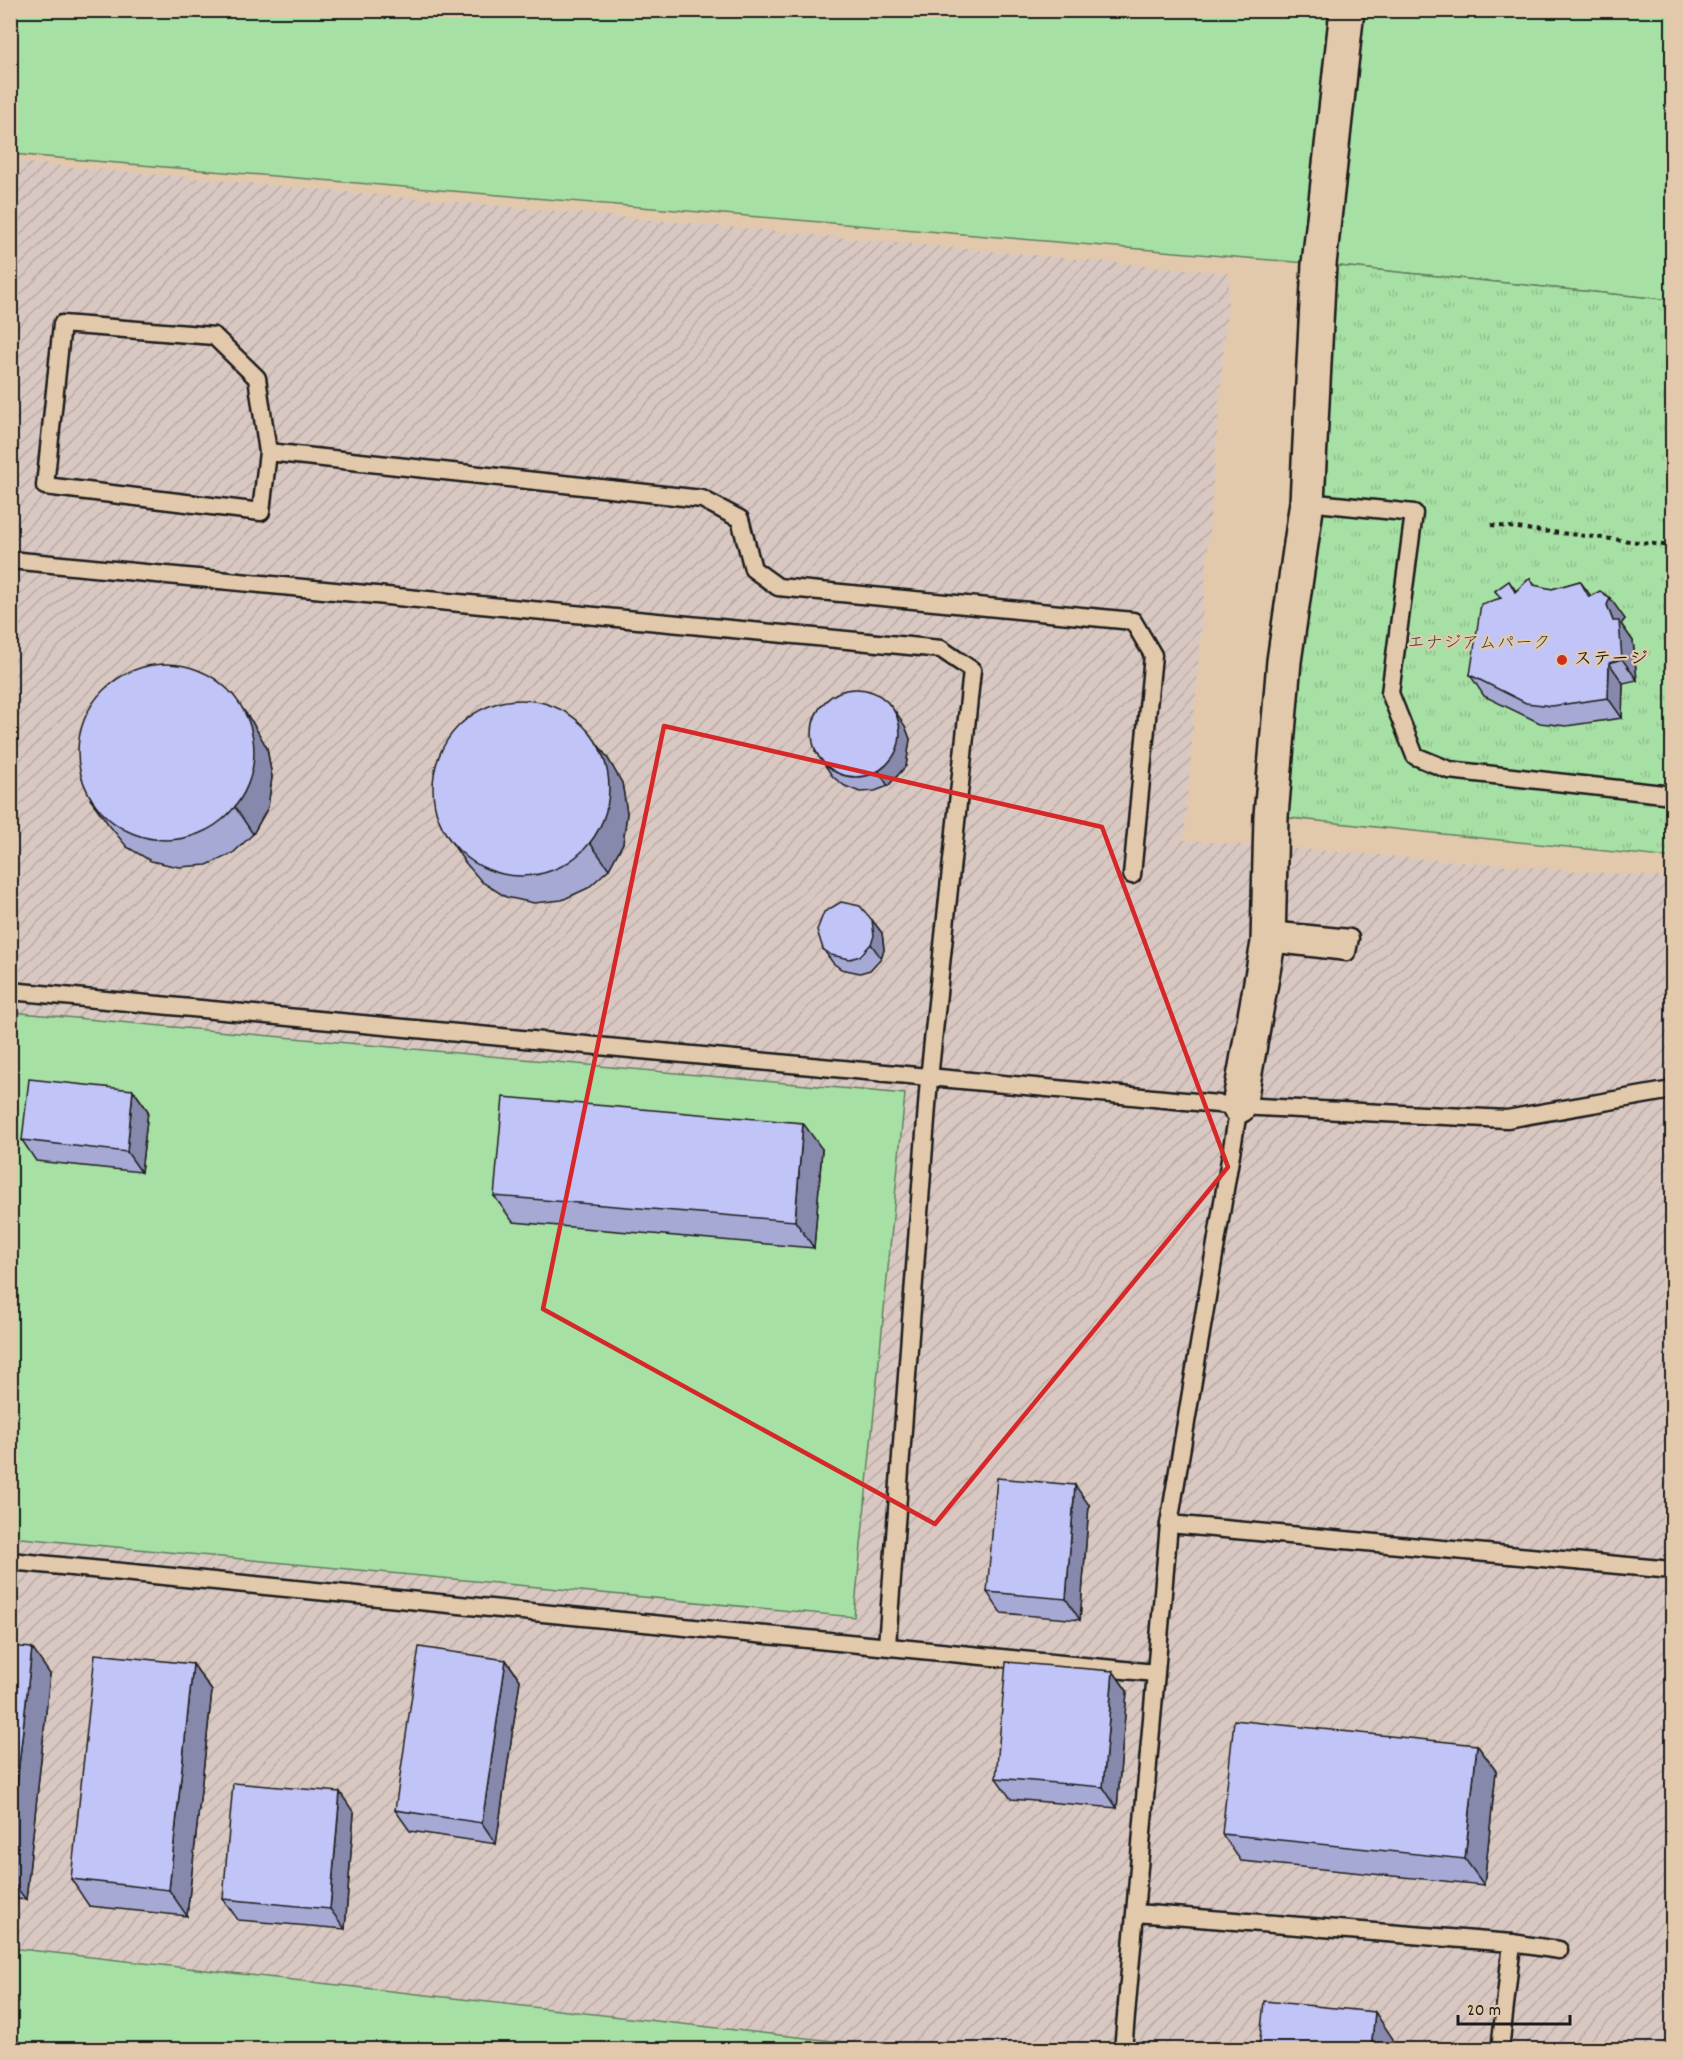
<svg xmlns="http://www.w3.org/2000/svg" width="1683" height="2060" font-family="Dekko,'Klee One',sans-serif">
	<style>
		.industrial { fill: url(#industrial-furrows) }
		.green { fill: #a7e0a4; stroke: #627e60; stroke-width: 1.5 }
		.park { fill: url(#park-tufts); stroke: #627e60; stroke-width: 1.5 }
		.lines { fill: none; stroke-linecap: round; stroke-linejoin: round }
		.service-casing { stroke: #1c1c1c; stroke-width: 21 }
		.minor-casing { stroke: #1c1c1c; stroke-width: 38 }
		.path { stroke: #1c1c1c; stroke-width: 4; stroke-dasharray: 4.5 4.5; stroke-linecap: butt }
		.service { stroke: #e3c9ab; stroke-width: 16 }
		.minor { stroke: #e3c9ab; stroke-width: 33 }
		.wall { fill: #a6a9d4; stroke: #1c1c1c; stroke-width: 1.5 }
		.shaded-wall { fill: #8789ac; stroke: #1c1c1c; stroke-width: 1.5 }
		.building { fill: #c1c4f6; stroke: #1c1c1c; stroke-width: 1.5 }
		.marked { fill: none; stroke: #d62828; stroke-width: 4.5; stroke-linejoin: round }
		.poi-dot { fill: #c8321e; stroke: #e3c9ab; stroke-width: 2 }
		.labels { text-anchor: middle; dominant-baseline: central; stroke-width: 4.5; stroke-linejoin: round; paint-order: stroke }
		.park-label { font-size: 18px; fill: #384337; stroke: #e3c9ab }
		.poi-label { font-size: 18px; font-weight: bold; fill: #1c1c1c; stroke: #e3c9ab; text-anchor: start }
	</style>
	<defs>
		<pattern id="industrial-furrows" width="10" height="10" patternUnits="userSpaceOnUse" patternTransform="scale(1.5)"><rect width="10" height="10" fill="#d9c8c2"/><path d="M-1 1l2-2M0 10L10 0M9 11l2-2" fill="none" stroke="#baaba6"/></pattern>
		<pattern id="park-tufts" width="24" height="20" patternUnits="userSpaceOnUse" patternTransform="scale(1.5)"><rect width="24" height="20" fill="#a7e0a4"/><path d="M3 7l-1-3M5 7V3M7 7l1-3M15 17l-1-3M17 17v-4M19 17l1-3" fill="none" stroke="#8fc08d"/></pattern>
	</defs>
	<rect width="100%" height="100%" fill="#e3c9ab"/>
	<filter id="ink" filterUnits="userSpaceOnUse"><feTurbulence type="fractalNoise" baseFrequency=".0167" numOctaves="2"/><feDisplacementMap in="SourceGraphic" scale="12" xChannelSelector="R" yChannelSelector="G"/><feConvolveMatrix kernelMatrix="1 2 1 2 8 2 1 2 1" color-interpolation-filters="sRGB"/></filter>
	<g filter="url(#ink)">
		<path class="industrial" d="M10,161L1230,273L1184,840L1672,878V2049H11Z"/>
		<g class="green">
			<path d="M10,11H1672V300L1319,264L11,154Z"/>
			<path d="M10,1012L905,1094L854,1617L11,1537Z"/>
			<path d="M10,1948H11L904,2049H11Z"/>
		</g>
		<path class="park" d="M1319,264L1672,300V858L1271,816Z"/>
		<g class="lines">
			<defs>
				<g id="service">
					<path d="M268,452L257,378L214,336L62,324L45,486L261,512L268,452L702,499L740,519L753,569L778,587L1133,621L1153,655L1132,875"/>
					<path d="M1307,502L1414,513L1390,693L1415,756L1449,770L1672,795"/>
					<path d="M10,560L941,649L972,670L929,1079L887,1645"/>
					<path d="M1268,943L1347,952L1350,938L1269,930"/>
					<path d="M10,991L1239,1106L1507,1119L1672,1090"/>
					<path d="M1169,1524L1672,1570"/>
					<path d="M10,1561L1155,1673"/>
					<path d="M1136,1913L1512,1943L1559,1950"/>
					<path d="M1123,2050L1169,1524L1239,1106"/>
					<path d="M1500,2050L1512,1943"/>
				</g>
				<path id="minor" d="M1239,1106L1268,943L1271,816L1284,661L1307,502L1319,264L1347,10"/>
			</defs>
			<use href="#service" class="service-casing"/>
			<use href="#minor" class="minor-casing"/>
			<path class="path" d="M1491,525L1672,546"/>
			<use href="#service" class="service"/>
			<use href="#minor" class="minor"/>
		</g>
		<g class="wall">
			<path d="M1530,578L1535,586L1552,589L1580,581L1591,596L1625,619L1621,624L1633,641L1637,680L1623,683L1622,718L1566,726L1540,723L1484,696L1470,675L1501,599L1495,591L1509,581L1516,591Z"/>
			<path d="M252,722L267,748L272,777L268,807L253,834L233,853L207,865L179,867L151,861L127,847L109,825L90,799Z"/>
			<path d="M905,726L910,739L906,766L888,786L875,791L860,792L845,786L833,777L815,751Z"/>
			<path d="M607,757L622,783L627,813L623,843L609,869L588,888L562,900L534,903L506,897L482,882L464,861L446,834Z"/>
			<path d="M872,920L882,933L884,950L881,958L870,970L860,973L841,969L833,963L823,949Z"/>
			<path d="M133,1090L148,1111L141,1172L36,1161L22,1140Z"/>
			<path d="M822,1149L814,1248L513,1222L494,1196Z"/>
			<path d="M1089,1505L1080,1620L1001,1613L987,1592Z"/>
			<path d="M10,1646L50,1674L26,1900L10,1898Z"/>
			<path d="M506,1660L520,1680L496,1844L410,1831L395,1810Z"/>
			<path d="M193,1664L212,1691L187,1916L89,1906L71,1879Z"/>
			<path d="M1113,1671L1127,1691L1117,1808L1011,1799L996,1778Z"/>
			<path d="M1477,1745L1496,1771L1484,1885L1241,1861L1222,1834Z"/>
			<path d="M354,1813L345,1929L238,1920L223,1899Z"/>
		</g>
		<g class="shaded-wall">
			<path d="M1610,598L1625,619L1621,624L1633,641L1637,680L1622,659L1613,621L1607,605Z"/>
			<path d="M1609,663L1623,683L1622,718L1608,698Z"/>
			<path d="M233,695L252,722L267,748L272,777L268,807L253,834L235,807Z"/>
			<path d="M896,712L905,726L910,739L906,766L888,786L879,772Z"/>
			<path d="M588,731L607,757L622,783L627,813L623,843L609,869L590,843Z"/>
			<path d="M872,920L882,933L884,950L881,958L871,944Z"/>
			<path d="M133,1090L148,1111L141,1172L127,1152Z"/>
			<path d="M803,1123L822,1149L814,1248L795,1221Z"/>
			<path d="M1075,1485L1089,1505L1080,1620L1066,1599Z"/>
			<path d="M32,1648L50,1674L26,1900L10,1878V1846Z"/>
			<path d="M506,1660L520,1680L496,1844L482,1823Z"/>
			<path d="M193,1664L212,1691L187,1916L169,1890Z"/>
			<path d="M1113,1671L1127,1691L1117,1808L1103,1787Z"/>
			<path d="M1477,1745L1496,1771L1484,1885L1465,1859Z"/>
			<path d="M340,1792L354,1813L345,1929L330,1909Z"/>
			<path d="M1375,2012L1393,2039L1392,2049H1371Z"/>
		</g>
		<g class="building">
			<path d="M1530,578L1534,585L1552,589L1580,581L1589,597L1600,591L1610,598L1607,605L1613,621H1619L1622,659L1609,663L1608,698L1552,706L1526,703L1470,675L1481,604L1501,598L1495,591L1509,581L1515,592Z"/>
			<circle cx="166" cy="752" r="88"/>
			<circle cx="856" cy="733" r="44"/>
			<circle cx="521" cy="788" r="88"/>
			<path d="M841,902L860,906L872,920L874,936L871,944L860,956L850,959L831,955L823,949L817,930L824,912Z"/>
			<path d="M29,1079L133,1090L127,1152L22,1140Z"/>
			<path d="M503,1097L803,1123L795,1221L494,1196Z"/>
			<path d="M997,1478L1075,1485L1066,1599L987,1592Z"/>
			<path d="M10,1646L32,1648L10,1846Z"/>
			<path d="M419,1647L506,1660L482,1823L395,1810Z"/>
			<path d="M95,1654L193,1664L169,1890L71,1879Z"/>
			<path d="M1006,1662L1113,1671L1103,1787L996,1778Z"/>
			<path d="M1234,1720L1477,1745L1465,1859L1222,1834Z"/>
			<path d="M233,1783L340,1792L330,1909L223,1899Z"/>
			<path d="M1264,2001L1375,2012L1371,2049H1259Z"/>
		</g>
	</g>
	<path class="marked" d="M664,726L1102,827L1228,1167L935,1524L543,1309Z"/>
	<circle class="poi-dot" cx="1562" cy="660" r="6"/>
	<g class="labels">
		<g class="park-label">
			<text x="1479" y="644">エナジアムパーク</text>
		</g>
		<g class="poi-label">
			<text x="1574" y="660">ステージ</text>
		</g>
	</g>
	<rect width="1683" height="2060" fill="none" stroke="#e3c9ab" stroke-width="36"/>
	<rect x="18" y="18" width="1647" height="2024" fill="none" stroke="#1c1c1c" stroke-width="2" filter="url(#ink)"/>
	<path d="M1458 2015v9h112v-9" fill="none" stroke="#1c1c1c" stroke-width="3"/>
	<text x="1467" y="2015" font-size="18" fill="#1c1c1c" stroke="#e3c9ab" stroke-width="4.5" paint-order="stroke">20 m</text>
</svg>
